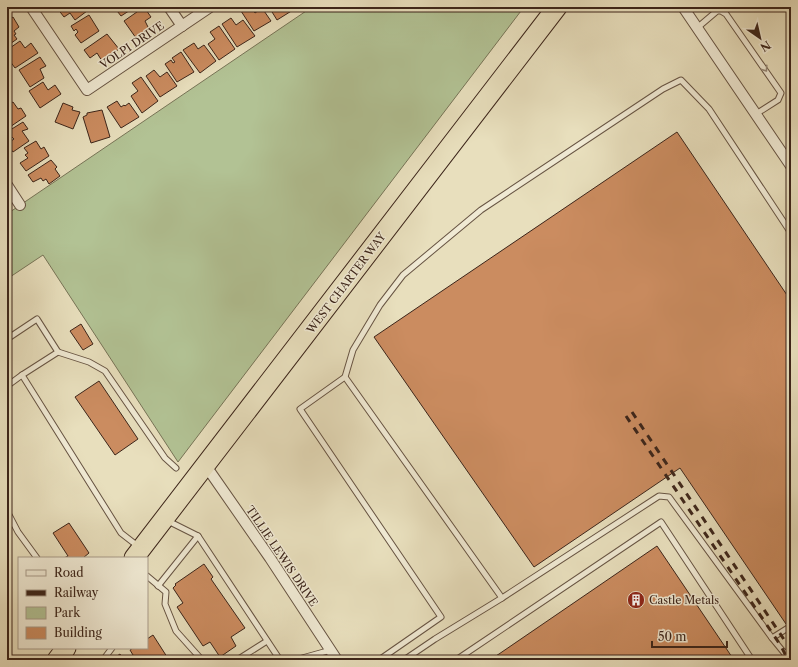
<svg xmlns="http://www.w3.org/2000/svg" width="798" height="667" font-family="'Libre Caslon Text',serif">
	<style>
		.green { fill: #b2c294; stroke: #777457 }
		.building { fill: #cb8c60; stroke: #3c251a }
		.lines { fill: none; stroke-linecap: round; stroke-linejoin: round }
		.lane-casing { stroke: #675443; stroke-width: 7 }
		.street-casing { stroke: #675443; stroke-width: 12 }
		.highway-casing { stroke: #3c251a; stroke-width: 21 }
		.lane { stroke: #f0ead4; stroke-width: 5 }
		.street { stroke: #f0ead4; stroke-width: 10 }
		.highway { stroke: #e8dfbd; stroke-width: 19 }
		.rail { stroke: #3c251a; stroke-width: 3; stroke-dasharray: 7 7; stroke-linecap: butt }
		.oneway { stroke: #968877 }
		.labels { text-anchor: middle; dominant-baseline: central; stroke-width: 3; stroke-linejoin: round; paint-order: stroke }
		.street-label { font-size: 11px; fill: #3c251a; stroke: #f0ead4 }
		.poi-label { font-size: 11px; fill: #3c251a; stroke: #f0ead4; text-anchor: start }
	</style>
	<rect width="100%" height="100%" fill="#e8dfbd"/>
	<filter id="stains"><feTurbulence type="fractalNoise" baseFrequency=".005" numOctaves="4"/><feColorMatrix values="0 0 0 0 .2 0 0 0 0 .09 0 0 0 0 .02 0 0 0 .5 -.17"/></filter>
	<radialGradient id="worn" r=".72"><stop offset=".6" stop-color="#630" stop-opacity="0"/><stop offset="1" stop-color="#630" stop-opacity=".3"/></radialGradient>
	<path class="green" d="M312,7H524L178,462L43,255L7,279V214Z"/>
	<g class="building">
		<path d="M58,7H90L91,8L75,20L70,13L64,17L57,8Z"/>
		<path d="M114,7H135L121,16Z"/>
		<path d="M144,7L151,17L145,21L149,29L136,38L124,21Z"/>
		<path d="M248,7H251L255,13L262,8L271,21L254,31L241,11Z"/>
		<path d="M269,7H292L293,10L277,20Z"/>
		<path d="M89,15L99,31L81,43L75,35L78,32L76,29L74,31L71,26Z"/>
		<path d="M13,17L19,27L14,31L16,34L14,35L17,39L7,46V21Z"/>
		<path d="M231,18L236,25L243,20L255,36L237,47L222,24Z"/>
		<path d="M219,26L235,49L219,60L208,44L215,39L210,32Z"/>
		<path d="M107,34L119,49L102,61L97,53L90,58L84,50Z"/>
		<path d="M20,41L25,48L31,43L38,53L15,68L7,57V50Z"/>
		<path d="M194,43L198,49L204,45L216,61L200,73L183,50Z"/>
		<path d="M181,52L194,72L177,82L165,64L171,60L173,63L175,62L172,58Z"/>
		<path d="M40,57L46,66L40,69L44,78L30,87L19,70Z"/>
		<path d="M154,70L160,77L167,72L177,86L160,97L146,76Z"/>
		<path d="M141,77L158,101L142,113L131,96L138,91L132,83Z"/>
		<path d="M43,82L48,90L55,85L61,94L40,108L29,91Z"/>
		<path d="M117,101L121,107L124,105L125,106L129,103L139,117L121,128L107,107Z"/>
		<path d="M13,102L18,109L21,108L26,116L7,129V105Z"/>
		<path d="M63,103L73,107L72,110L80,112L73,129L55,122Z"/>
		<path d="M102,110L110,137L91,143L83,117L87,115V113Z"/>
		<path d="M23,122L28,129L22,131L29,141L13,152L7,144L14,139L12,137L7,140V132Z"/>
		<path d="M677,132L791,301V621L786,624L680,468L534,567L374,337Z"/>
		<path d="M36,141L41,149L44,147L49,156L26,171L20,163L28,158L25,155L28,153L24,148Z"/>
		<path d="M51,160L57,167L55,169L60,176L49,184L46,179L43,181L41,178L33,182L28,175Z"/>
		<path d="M81,324L93,344L83,350L70,331Z"/>
		<path d="M99,381L138,439L115,455L75,397Z"/>
		<path d="M69,523L89,553L83,558H64L68,556L53,533Z"/>
		<path d="M657,546L734,660H489L499,654Z"/>
		<path d="M204,564L213,577L211,579L245,628L231,637L236,646L220,657L210,642L203,646L177,607L183,603L173,588L176,585L175,584Z"/>
		<path d="M153,635L169,660H136L130,650L133,648H147V639Z"/>
		<path d="M120,654L124,660H111Z"/>
	</g>
	<g class="lines">
		<defs>
			<g id="lane">
				<path d="M697,28L717,11H721L726,14L781,93L778,100L756,114"/>
				<path d="M7,339L37,319L58,352L89,362L105,371L165,458L176,468"/>
				<path d="M22,375L58,352"/>
				<path d="M345,377L353,350L380,305L403,275L481,210L663,89L681,80L709,109L791,233"/>
				<path d="M7,386L22,375L121,533L139,547"/>
				<path d="M7,511L18,532L37,558"/>
				<path d="M166,520L198,536L280,660"/>
				<path d="M147,576L166,592L165,604L176,631L202,660"/>
				<path d="M158,586L198,536"/>
				<path d="M502,598L659,496L669,497L772,638L790,660"/>
				<path d="M772,638L791,626"/>
				<path d="M785,653L791,650"/>
				<path d="M103,660L112,648"/>
				<path d="M237,660L267,641"/>
				<path d="M295,660L331,650"/>
				<path d="M379,660L441,617L300,409L345,377L502,598L435,639L404,660"/>
				<path d="M456,660L661,522L752,660"/>
			</g>
			<g id="street">
				<path d="M31,7L87,90L210,7"/>
				<path d="M169,7L182,26"/>
				<path d="M683,7L791,166"/>
				<path d="M7,185L20,205"/>
				<path d="M206,466L270,558L337,660"/>
			</g>
			<g id="highway">
				<path d="M134,558L557,7"/>
				<path d="M57,660L66,648"/>
			</g>
		</defs>
		<use href="#lane" class="lane-casing"/>
		<use href="#street" class="street-casing"/>
		<use href="#highway" class="highway-casing"/>
		<use href="#lane" class="lane"/>
		<use href="#street" class="street"/>
		<use href="#highway" class="highway"/>
		<g class="rail">
			<path d="M632,412L791,650"/>
			<path d="M626,416L781,646L788,660"/>
		</g>
	</g>
	<defs><path id="oneway-chevron" d="M-2-3.5L2.5 0L-2 3.5" fill="none" stroke-width="1.6" stroke-linecap="round" stroke-linejoin="round"/></defs>
	<use class="oneway" href="#oneway-chevron" transform="translate(765 69) rotate(56)"/>
	<defs>
		<symbol id="building-disc" viewBox="-11 -11 22 22"><circle r="9.5" fill="#8f2418" stroke="#f0ead4"/><path d="M-4-6H4V6H1V3H-1V6H-4ZM-2.5-4.3h1.7v1.8h-1.7ZM.8-4.3h1.7v1.8H.8ZM-2.5-1h1.7V.8h-1.7ZM.8-1h1.7V.8H.8Z" fill="#fff"/></symbol>
	</defs>
	<g fill-rule="evenodd">
		<use href="#building-disc" x="626" y="590" width="20" height="20"/>
	</g>
	<g class="labels">
		<g class="street-label">
			<text transform="translate(132 45) rotate(-34)">VOLPI DRIVE</text>
			<text transform="translate(346 283) rotate(-53)">WEST CHARTER WAY</text>
			<text transform="translate(282 556) rotate(56)">TILLIE LEWIS DRIVE</text>
		</g>
		<g class="poi-label">
			<text x="649" y="600">Castle Metals</text>
		</g>
	</g>
	<rect width="798" height="667" fill="none" stroke="#e8dfbd" stroke-width="24"/>
	<rect x="8" y="8" width="782" height="651" fill="none" stroke="#3c251a" stroke-width="2"/>
	<rect x="12" y="12" width="774" height="643" fill="none" stroke="#3c251a"/>
	<rect x="18" y="557" width="130" height="92" fill="#f0ead4" stroke="#a89b8a"/>
	<rect x="26" y="570" width="20" height="6" fill="#f0ead4" stroke="#a89b8a"/>
	<text x="54" y="577" font-size="12" fill="#3c251a">Road</text>
	<rect x="26" y="590" width="20" height="6" fill="#3c251a" stroke="#a89b8a"/>
	<text x="54" y="597" font-size="12" fill="#3c251a">Railway</text>
	<rect x="26" y="607" width="20" height="12" fill="#b2c294" stroke="#a89b8a"/>
	<text x="54" y="617" font-size="12" fill="#3c251a">Park</text>
	<rect x="26" y="627" width="20" height="12" fill="#cb8c60" stroke="#a89b8a"/>
	<text x="54" y="637" font-size="12" fill="#3c251a">Building</text>
	<g transform="translate(760 38) rotate(146)" stroke="#f0ead4" stroke-width="3" paint-order="stroke">
	<path d="M0-3L7 15L0 10L-7 15Z" fill="#3c251a"/>
	<text y="-6" font-size="11" font-weight="bold" text-anchor="middle" fill="#3c251a">N</text>
	</g>
	<path d="M652 641v6h75v-6" fill="none" stroke="#3c251a" stroke-width="2"/>
	<text x="658" y="641" font-size="12" fill="#3c251a" stroke="#f0ead4" stroke-width="3" paint-order="stroke">50 m</text>
	<rect width="100%" height="100%" filter="url(#stains)"/>
	<rect width="100%" height="100%" fill="url(#worn)"/>
</svg>
